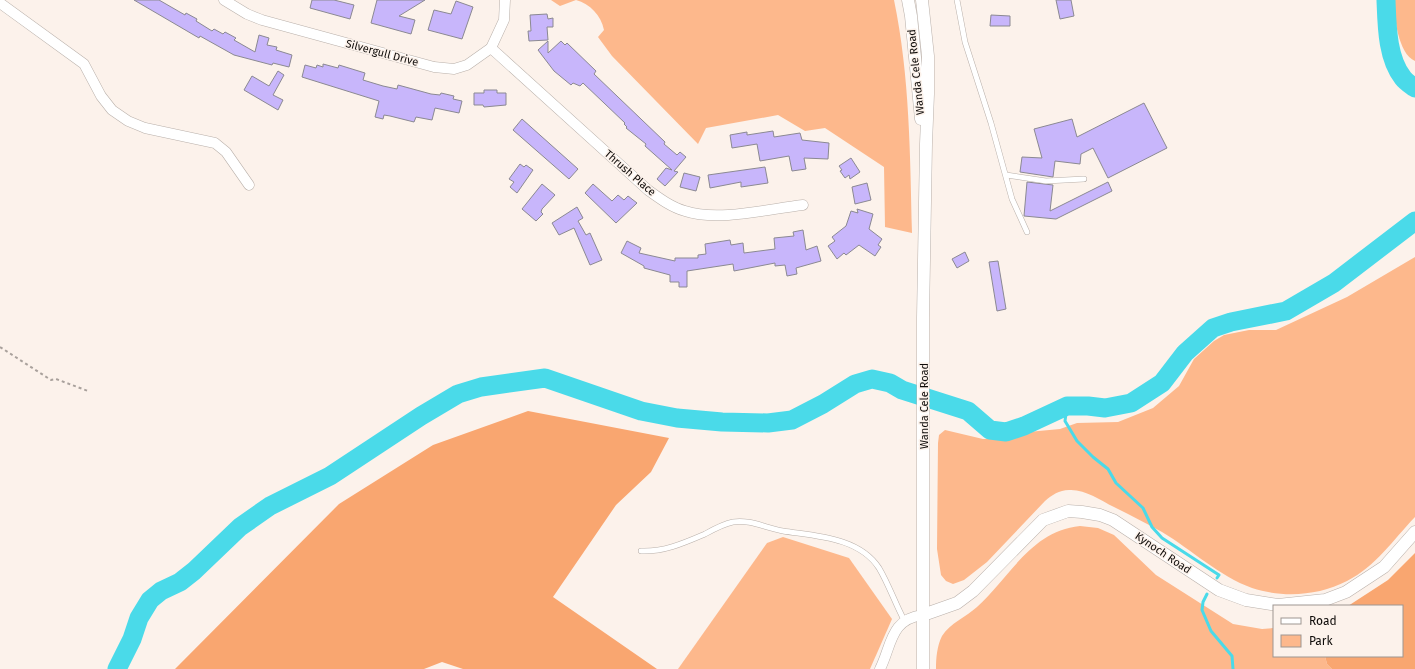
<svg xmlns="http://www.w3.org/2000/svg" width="1415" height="669" font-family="'Fira Sans',sans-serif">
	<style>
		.green { fill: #fdb88c }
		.forest { fill: #f9a670 }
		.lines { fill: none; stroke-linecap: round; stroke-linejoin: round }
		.stream { stroke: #4adae9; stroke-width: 3 }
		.river { stroke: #4adae9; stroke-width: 19 }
		.building { fill: #c8b6fb; stroke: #8b8992 }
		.service-casing { stroke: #b9b0aa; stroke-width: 6 }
		.minor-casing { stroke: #b9b0aa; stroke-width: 11 }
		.tertiary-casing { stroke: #b9b0aa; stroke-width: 13 }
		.path { stroke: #a9a19c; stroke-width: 2; stroke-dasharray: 3 3; stroke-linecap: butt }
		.service { stroke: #fff; stroke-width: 5 }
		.minor { stroke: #fff; stroke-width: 10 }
		.tertiary { stroke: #fff; stroke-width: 12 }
		.labels { text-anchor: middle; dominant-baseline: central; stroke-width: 3; stroke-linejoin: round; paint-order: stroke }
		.street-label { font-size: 11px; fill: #0e0b09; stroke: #fcf2eb }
	</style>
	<rect width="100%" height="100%" fill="#fcf2eb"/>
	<g class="green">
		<path d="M551,0H894C910,77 910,155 912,233L885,227L884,167L825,128L805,131L778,115L706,128L698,144L612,56L598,37L604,30C601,15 590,4 576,0L560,6Z"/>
		<path d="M1394,0H1415V61C1398,54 1394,16 1394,0Z"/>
		<path d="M1415,257V517C1393,540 1376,566 1347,581C1318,596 1283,598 1252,588C1219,576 1192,550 1162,532C1146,523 1130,515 1114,507C1100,500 1085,489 1069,490C1059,490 1052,495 1045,501L987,562L964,580L953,584L946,581L941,575L937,549L938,443L939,435L945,430L983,439H996L1028,432L1060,429L1077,423L1118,422L1153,408L1179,386L1194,359L1214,341L1224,335L1249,330H1276L1347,297Z"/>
		<path d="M1080,526L1098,528L1114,535L1156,575L1233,624L1262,629L1274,628V656H1325L1327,664L1332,669H936C936,658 937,646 942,636C950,623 966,617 977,607C1011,576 1031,531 1080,526Z"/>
		<path d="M783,537L849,558L892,619L870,669H678L767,543Z"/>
	</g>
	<g class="forest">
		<path d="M528,411L669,438L651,472L616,505L553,597L657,669H463L442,662L424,669H175L339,504L433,445Z"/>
		<path d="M1415,553V669H1332L1327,664L1325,656H1402V606H1348L1388,580Z"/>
	</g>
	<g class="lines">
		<g class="stream">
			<path d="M1067,406L1065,421L1077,441L1093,457L1108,469L1116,483L1143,508L1152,527L1162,538L1219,575L1217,578"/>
			<path d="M1207,594L1203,602L1202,610L1211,631L1232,656L1233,669"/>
		</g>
		<g class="river">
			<path d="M1386,0C1387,25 1387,58 1403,78C1406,82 1411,85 1415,88"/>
			<path d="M117,669L132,639L139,618L150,600L161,591L180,582L194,571L240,527L270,506L330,476L421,416L458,394L481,387L545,378L641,411L677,418L722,422L768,423L792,420L823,404L855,384L872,379L890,383L902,390L968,411L990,430L1006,432L1024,426L1067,406H1088L1105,408L1131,403L1162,383L1185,353L1213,328L1231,322L1286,311L1334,283L1415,221"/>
		</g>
	</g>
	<g class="building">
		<path d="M134,0H159L185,15L186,13L197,19L196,21L212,31L214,29L223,34L225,32L236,38L234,40L255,52L259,35L269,38L267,45L277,47L276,50L292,55L289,67L273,63L272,65L234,55L200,36L199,38Z"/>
		<path d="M312,0H334L354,5L350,19L310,8Z"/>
		<path d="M377,0H425L399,16L415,20L411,34L371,23Z"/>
		<path d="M1056,0H1071L1074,16L1060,19Z"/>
		<path d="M456,1L473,7L462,39L428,30L434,10L451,14Z"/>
		<path d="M547,14L548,19L553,18V27H547L548,40L529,41L528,31H531L530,15Z"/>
		<path d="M991,15L1010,16V26H990Z"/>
		<path d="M548,41V53L561,41L565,45L567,43L596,71L594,74L665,142L664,144L677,155L680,152L686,157L674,171L678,172L665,186L657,179L666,168L672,170L645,146L646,144L626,128L627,127L624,124L625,123L583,83L580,86L573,83L571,85L554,71L538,50Z"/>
		<path d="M323,64L338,68L339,65L365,73L363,80L383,86L397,89L398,85L431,94L440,95L441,93L454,96L453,99L462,101L459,113L435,108L432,120L416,117L414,122L390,116L384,115L383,119L375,117L379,101L302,77L305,65L316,68L317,65L323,67Z"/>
		<path d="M278,71L284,75L273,95L283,100L278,110L244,90L252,76L269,86Z"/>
		<path d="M484,90H497V93H506V105L484,107L483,105H474V93H484Z"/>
		<path d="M1144,103L1167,148L1108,178L1093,148L1081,154L1080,164L1055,161L1053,177L1020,172L1022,157L1042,158L1034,129L1072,119L1077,137Z"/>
		<path d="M522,119L578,169L569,179L513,130Z"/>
		<path d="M773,131L774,137L800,133L802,140L829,143L828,159L804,158L806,169L792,171L789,156L760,161L757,144L732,148L730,135L747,132V135Z"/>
		<path d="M851,158L860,172L850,179L849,175L845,178L840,171L842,170L839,166Z"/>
		<path d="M520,164L524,167L526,165L533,170L517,193L510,187L514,182L509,179Z"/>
		<path d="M765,167L768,183L741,187V182L710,188L708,175Z"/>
		<path d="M684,173L700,177L696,191L680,187Z"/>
		<path d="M1027,182L1053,185L1050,211L1108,182L1112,191L1056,219L1024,216Z"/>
		<path d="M867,183L871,200L855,204L852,187Z"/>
		<path d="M542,184L555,195L542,209L541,212L543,214L536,221L522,209Z"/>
		<path d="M593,184L612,201L618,195L624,200L628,196L637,203L616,223L585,193Z"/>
		<path d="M577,207L583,218L578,221L586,235L590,233L602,260L590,265L574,228L559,235L552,223Z"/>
		<path d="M857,209L873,214L869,229L882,239L878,245L881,247L875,256L859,245L846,255L844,253L837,259L828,246L835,241L832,237L846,226L851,211L858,213Z"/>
		<path d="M803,230L806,250L817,246L821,261L796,268L797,274L787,276L785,265L775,266V263L734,271L733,264L687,271V287H679V282H670V275L644,268V266L621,253L627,241L641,248L639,253L675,261V258H698V255L706,254L705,244L730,240L731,245L743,243L744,253L775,249L774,238L794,236L793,232Z"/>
		<path d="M965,252L969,261L957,268L952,259Z"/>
		<path d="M998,261L1006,309L997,311L989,262Z"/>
	</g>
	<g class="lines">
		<defs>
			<g id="service">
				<path d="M957,0L965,42L991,123L1012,199L1027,232"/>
				<path d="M1006,175L1046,181L1084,179"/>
				<path d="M641,551C664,552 684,543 705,534C714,529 723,524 733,522C749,519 766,528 783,531C815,536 859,537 879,568C889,585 895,603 904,620"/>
			</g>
			<g id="minor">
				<path d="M224,0L247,14L262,20L434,67L454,69L467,65L491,48L504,20L505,0"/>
				<path d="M0,3L84,64L101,96L112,110L128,121L145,128L215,143L226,152L249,185"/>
				<path d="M491,48L648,190C659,198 671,207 685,211C718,222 768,209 803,205"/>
				<path d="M880,669C892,645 890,619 923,615"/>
			</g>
			<g id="tertiary">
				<path d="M908,0L911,16L921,119"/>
				<path d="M922,0L928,56V94L926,144L923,318V669"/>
				<path d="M923,615L957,603L973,591L1043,520L1068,511L1082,512L1100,515L1113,520L1219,590L1246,600L1278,605L1325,600L1346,592L1384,567L1415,532"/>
			</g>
		</defs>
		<use href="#service" class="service-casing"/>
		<use href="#minor" class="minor-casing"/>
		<use href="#tertiary" class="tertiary-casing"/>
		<path class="path" d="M0,347L51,380L56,379L88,391"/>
		<use href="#service" class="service"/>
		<use href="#minor" class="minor"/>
		<use href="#tertiary" class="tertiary"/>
	</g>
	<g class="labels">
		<g class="street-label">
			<text transform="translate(382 53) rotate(15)">Silvergull Drive</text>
			<text transform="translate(916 72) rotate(-96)">Wanda Cele Road</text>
			<text transform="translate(630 173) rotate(41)">Thrush Place</text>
			<text transform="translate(924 406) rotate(-90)">Wanda Cele Road</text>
			<text transform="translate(1163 553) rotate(34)">Kynoch Road</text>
		</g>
	</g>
	<rect x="1273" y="605" width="130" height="52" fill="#fcf2eb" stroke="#9d9691"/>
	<rect x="1281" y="618" width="20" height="6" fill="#ffffff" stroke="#9d9691"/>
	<text x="1309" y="625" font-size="12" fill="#0e0b09">Road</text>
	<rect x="1281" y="635" width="20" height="12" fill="#fdb88c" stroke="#9d9691"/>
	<text x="1309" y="645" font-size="12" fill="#0e0b09">Park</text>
</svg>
